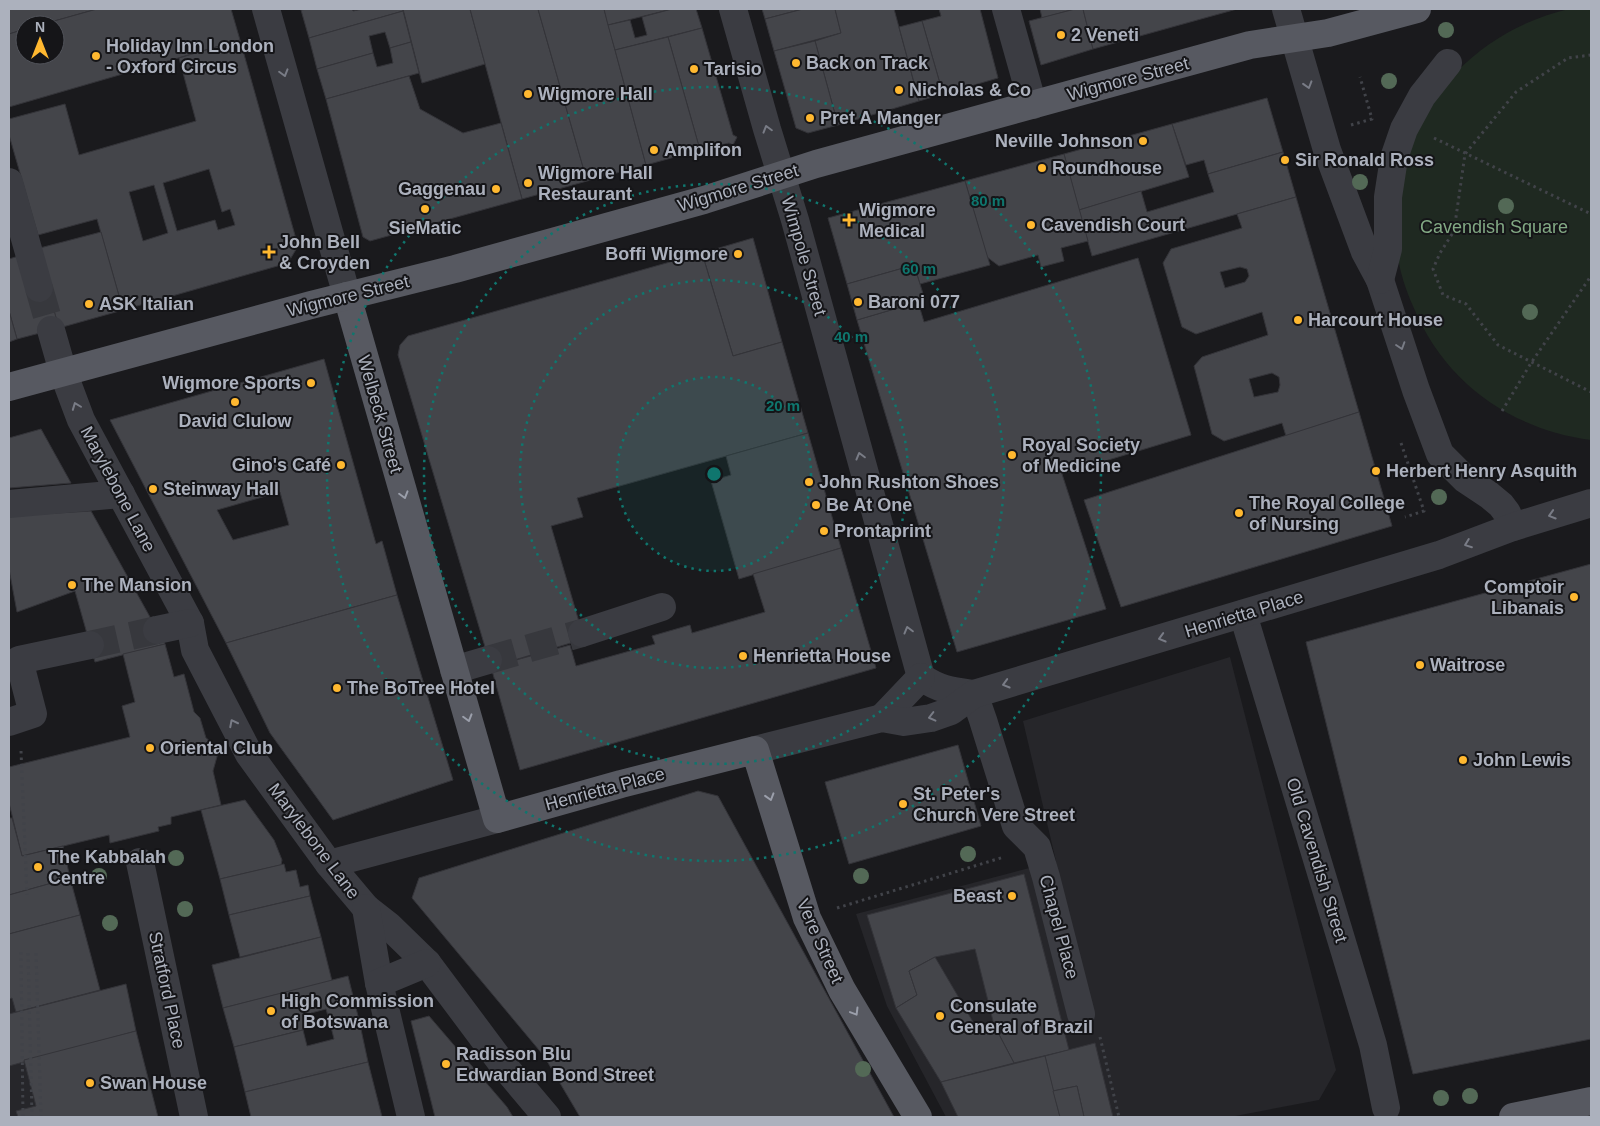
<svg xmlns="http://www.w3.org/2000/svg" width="1600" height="1126" font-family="Helvetica,sans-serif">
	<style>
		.built { fill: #26262a }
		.green { fill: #1f2921 }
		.building { fill: #44454a; stroke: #343439; fill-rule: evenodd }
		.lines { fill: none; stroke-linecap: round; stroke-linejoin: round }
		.minor-tunnel { stroke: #37383d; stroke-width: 28; stroke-dasharray: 28 14; stroke-linecap: butt }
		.path { stroke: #414349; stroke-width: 3; stroke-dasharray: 2.5 4; stroke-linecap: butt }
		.minor { stroke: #3b3c42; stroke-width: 28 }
		.major { stroke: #575961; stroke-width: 28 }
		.tree { fill: #536956 }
		.oneway { stroke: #797c86 }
		.oneway2 { stroke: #9b9fab }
		.ring { fill: none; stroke: #0f766e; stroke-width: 2.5; stroke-dasharray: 2.5 5 }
		.poi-dot { fill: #ffb830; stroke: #151518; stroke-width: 2 }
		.labels { text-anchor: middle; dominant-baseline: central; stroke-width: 4; stroke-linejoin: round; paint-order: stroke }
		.poi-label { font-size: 18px; font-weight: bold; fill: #acb1bd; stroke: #151518; text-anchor: start }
		.street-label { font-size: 18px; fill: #acb1bd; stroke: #151518 }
		.park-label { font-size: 18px; fill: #82a984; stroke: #151518 }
		.centre { fill: #0f766e; stroke: #151518; stroke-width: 2.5 }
		.ring-label { font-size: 15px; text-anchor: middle; font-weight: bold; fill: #0f766e; stroke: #151518; stroke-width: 4; stroke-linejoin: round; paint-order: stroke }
	</style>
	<rect width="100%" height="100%" fill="#1a1a1d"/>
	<g class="built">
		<path d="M1230,657L1336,1070L1319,1100L1230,1117H946L887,1006L856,914L1056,861L1023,721Z"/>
		<path d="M9,940L18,950L38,1117H9Z"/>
	</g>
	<path class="green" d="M1569,9H1591V440C1510,429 1444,382 1413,306C1405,288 1398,267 1397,247C1396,235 1398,222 1399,210C1400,196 1400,181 1402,168C1404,160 1408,151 1411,143C1437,74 1499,25 1569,9Z"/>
	<g class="building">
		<path d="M9,9H97L40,25H25V29L9,34Z"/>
		<path d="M97,9H231L240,40L9,107V34L25,29V55H55V25H40Z"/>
		<path d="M307,9H352L353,11L363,9H403V11L309,38L301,10Z"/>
		<path d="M403,9H470L485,64L422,83Z"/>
		<path d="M470,9H538L587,181L522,199Z"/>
		<path d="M538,9H604L646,165L587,181Z"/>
		<path d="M604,9H672L608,25Z"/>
		<path d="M672,9H696L702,28L615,50L608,25L630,20L635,38L647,35L642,17Z"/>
		<path d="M762,9H803L765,19Z"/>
		<path d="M803,9H835L841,33L774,51L765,19Z"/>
		<path d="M835,9H894L919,101L838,125L815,41L841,33Z"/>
		<path d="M939,9H980L998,78L943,94L922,21L941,16Z"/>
		<path d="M1040,9H1075L1042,18Z"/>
		<path d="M1075,9H1083L1093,49L1041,65L1029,21Z"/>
		<path d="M1083,9H1237L1093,49Z"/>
		<path d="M403,11L411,42L390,48L385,32L369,36L373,53L317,69L309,38Z"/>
		<path d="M922,21L943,94L919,101L899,27Z"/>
		<path d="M702,28L733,135L737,137L733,145L729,143L700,150L668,37Z"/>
		<path d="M668,37L700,150L646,165L615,50Z"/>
		<path d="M240,40L298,246L288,263L123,310L97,219L38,235L9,135V119L65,104L79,155L196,121L179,58ZM209,169L222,212L230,209L235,225L218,230L215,220L177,231L163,183ZM154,185L168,233L143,241L129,192Z"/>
		<path d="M815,41L838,125L808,133L796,128L774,51Z"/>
		<path d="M411,42L419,73L326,99L317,69L373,53L377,67L393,63L390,48Z"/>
		<path d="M409,76L420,109L463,133L501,123L522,199L370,241L363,237L326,99Z"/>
		<path d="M1267,98L1283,152L1208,174L1204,160L1186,165L1172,124Z"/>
		<path d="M1172,124L1189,177L1079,210L1064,154Z"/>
		<path d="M1283,152L1296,197L1092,256L1079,210L1141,191L1147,212L1214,192L1208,174Z"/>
		<path d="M1064,154L1088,241L1061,248L1064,261L1041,267L1038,255L999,266L987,257L965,181Z"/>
		<path d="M965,181L990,265L920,284L914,265L847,284L828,218Z"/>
		<path d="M1296,197L1359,412L1286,436L1282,423L1224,441L1212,434L1194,366L1202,357L1268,335L1262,312L1196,334L1182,327L1163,263L1171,249L1242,228L1237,214ZM1240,267L1247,269L1249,276L1245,282L1225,288L1220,272ZM1272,373L1279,377L1280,385L1278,392L1254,397L1249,379Z"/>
		<path d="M101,232L123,310L59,328L36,249Z"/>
		<path d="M753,238L782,342L733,356L702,253Z"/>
		<path d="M702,253L733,356L782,342L808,433L577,498L583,517L551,526L584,639L491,667L398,355L400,345L408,336Z"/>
		<path d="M22,255L47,286L59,328L17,339L9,311V259Z"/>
		<path d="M1138,258L1191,435L1062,474L1106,609L957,652L857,320L918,302L924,322Z"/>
		<path d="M914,265L925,300L857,320L847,284Z"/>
		<path d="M9,311L17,339L9,342Z"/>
		<path d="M324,359L376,544L382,541L397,595L226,643L110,420ZM280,492L289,525L233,540L217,510Z"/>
		<path d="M1359,412L1392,526L1121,607L1084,500Z"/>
		<path d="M41,429L71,483L9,488V438Z"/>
		<path d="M808,433L841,548L739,579L711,481L731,475L726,456Z"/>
		<path d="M91,511L165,644L95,662L75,591L17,612L9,569V516Z"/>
		<path d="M841,548L876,668L520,770L491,667L570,645L576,666L655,644L652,636L690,625L692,633L765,612L753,574Z"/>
		<path d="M1591,564V1039L1413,1074L1306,642Z"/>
		<path d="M397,595L453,780L333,820L270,733L226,643Z"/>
		<path d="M165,644L174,677L184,674L194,712L200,718L206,738L213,743L218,753L213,771L221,805L171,817V824L158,827L159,831L110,843L109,835L22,856L9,803V767L130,737L122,706L135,702L123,654Z"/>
		<path d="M958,745L981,826L849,864L825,782Z"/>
		<path d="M698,791L718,796L894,1117H580L544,1056L412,898L419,878Z"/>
		<path d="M245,800L274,840L282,860L281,865L220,879L201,810Z"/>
		<path d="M9,818H12L22,856L63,846L70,878L9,895Z"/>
		<path d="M284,864L286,872L296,870L300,887L308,885L310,896L229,915L220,879Z"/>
		<path d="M1024,874L1069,1050L1014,1063L994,1025L975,949L935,957L909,971L917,995L896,1008L867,915Z"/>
		<path d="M70,878L80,915L9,934V895Z"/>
		<path d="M310,896L321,937L240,957L229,915Z"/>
		<path d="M80,915L100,990L16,1012L12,998L9,999V934Z"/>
		<path d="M321,937L332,981L223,1008L212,965Z"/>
		<path d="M935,957L979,1032L994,1025L1014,1063L941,1082L896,1008L917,995L909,971Z"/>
		<path d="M348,976L359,1020L331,1027L326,1009L311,1013L315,1027L234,1047L223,1008Z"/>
		<path d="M126,984L136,1031L9,1066V1014Z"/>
		<path d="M429,1016L507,1107L513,1117H435L411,1021Z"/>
		<path d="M359,1020L368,1062L245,1092L234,1047L303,1030L307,1046L334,1039L331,1027Z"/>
		<path d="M136,1031L158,1117H18L16,1111L36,1106L24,1060Z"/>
		<path d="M1095,1043L1113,1117H1084L1077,1086L1053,1091L1045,1056Z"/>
		<path d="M1045,1056L1060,1117H958L941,1082Z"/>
		<path d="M368,1062L382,1117H251L245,1092Z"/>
		<path d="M1077,1086L1084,1117H1060L1053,1091Z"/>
	</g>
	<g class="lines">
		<g class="minor-tunnel">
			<path d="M39,288L51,330"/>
			<path d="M90,645L157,630"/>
			<path d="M488,660L582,633"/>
		</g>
		<g class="path">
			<path d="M1591,55L1568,58L1516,92L1465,154L1454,231L1440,253L1433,269L1443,295L1466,304L1498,345L1591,392"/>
			<path d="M1351,125L1372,119L1360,77"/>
			<path d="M1434,138L1591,214"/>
			<path d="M1502,411L1531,363L1591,276"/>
			<path d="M1401,443L1424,511L1405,517"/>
			<path d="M21,751L27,895"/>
			<path d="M837,908L1004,857"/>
			<path d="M21,952L23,1117"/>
			<path d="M28,953L32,1117"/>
			<path d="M36,953L41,1117"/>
			<path d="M1100,1037L1119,1117"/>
		</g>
		<g class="minor">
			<path d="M266,9L347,296"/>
			<path d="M733,9L767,129L795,220L921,677"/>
			<path d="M1006,9L1033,105"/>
			<path d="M1286,9L1327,150L1365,252L1380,280L1416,390L1440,454L1465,479L1489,495L1501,505L1507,513L1513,527"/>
			<path d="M9,182L39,288"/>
			<path d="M1380,280L1388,249V197L1394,158L1404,129L1422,96L1448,63"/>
			<path d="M51,330L63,372L81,420L190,623L195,650L249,754L329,864L366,908L389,926L427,963L504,1066L547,1117"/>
			<path d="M9,504L121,494"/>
			<path d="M1243,614L1373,1045L1386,1108"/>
			<path d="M157,630L190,623"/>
			<path d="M582,633L662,607"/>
			<path d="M454,670L488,660"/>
			<path d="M921,677C940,690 952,691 974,694"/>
			<path d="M974,694L983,720L1016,826L1037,847L1046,877L1081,1014"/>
			<path d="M882,718L921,677"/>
			<path d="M9,722L33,714L19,660L90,645"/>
			<path d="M755,750L882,718L904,722L931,718L951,711L974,694L1439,555L1513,527L1591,503"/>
			<path d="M140,862L194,1117"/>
			<path d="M329,864L497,819"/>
			<path d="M366,908L379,983L411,1117"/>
			<path d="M379,983L427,963"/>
		</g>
		<g class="major">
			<path d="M347,296L497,819L621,784L755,750L807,918L842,990L918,1117"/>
			<path d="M9,387L311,305L455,269L704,200L816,164L1250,45L1328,33L1417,9"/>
			<path d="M1513,1117L1591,1101"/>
		</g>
	</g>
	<g class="tree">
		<circle cx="1446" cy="30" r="8"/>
		<circle cx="1389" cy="81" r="8"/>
		<circle cx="1360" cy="182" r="8"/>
		<circle cx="1506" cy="206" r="8"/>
		<circle cx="1530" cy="312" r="8"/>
		<circle cx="1439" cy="497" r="8"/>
		<circle cx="968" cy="854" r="8"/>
		<circle cx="176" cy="858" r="8"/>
		<circle cx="99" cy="876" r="8"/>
		<circle cx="861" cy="876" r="8"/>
		<circle cx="185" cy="909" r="8"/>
		<circle cx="110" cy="923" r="8"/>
		<circle cx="863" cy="1069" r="8"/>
		<circle cx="1470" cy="1096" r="8"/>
		<circle cx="1441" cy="1098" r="8"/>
	</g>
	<defs><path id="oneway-chevron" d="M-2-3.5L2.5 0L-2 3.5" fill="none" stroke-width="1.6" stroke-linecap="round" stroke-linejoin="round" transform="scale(1.25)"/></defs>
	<g class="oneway">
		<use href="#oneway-chevron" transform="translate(284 73) rotate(74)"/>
		<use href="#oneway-chevron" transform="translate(1308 85) rotate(73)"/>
		<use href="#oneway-chevron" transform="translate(767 129) rotate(-106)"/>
		<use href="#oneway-chevron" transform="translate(1401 346) rotate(72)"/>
		<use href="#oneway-chevron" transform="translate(76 406) rotate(-111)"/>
		<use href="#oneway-chevron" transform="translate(860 456) rotate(-105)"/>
		<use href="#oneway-chevron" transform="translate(1552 515) rotate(163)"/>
		<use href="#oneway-chevron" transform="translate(1468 544) rotate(159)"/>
		<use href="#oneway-chevron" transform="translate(908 630) rotate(-105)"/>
		<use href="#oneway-chevron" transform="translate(1162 638) rotate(164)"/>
		<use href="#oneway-chevron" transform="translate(1006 684) rotate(164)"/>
		<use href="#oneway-chevron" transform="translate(932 717) rotate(166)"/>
		<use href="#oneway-chevron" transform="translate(233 723) rotate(-117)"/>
	</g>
	<g class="oneway2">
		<use href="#oneway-chevron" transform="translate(404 495) rotate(74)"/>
		<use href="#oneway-chevron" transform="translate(468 718) rotate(74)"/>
		<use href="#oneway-chevron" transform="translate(770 797) rotate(73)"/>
		<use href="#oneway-chevron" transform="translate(855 1012) rotate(59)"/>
	</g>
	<circle cx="714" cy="474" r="97" fill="#0f766e" fill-opacity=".12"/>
	<g class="ring">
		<circle cx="714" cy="474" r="97"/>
		<circle cx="714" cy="474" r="194"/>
		<circle cx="714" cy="474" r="290"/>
		<circle cx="714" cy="474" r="387"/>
	</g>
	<g class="poi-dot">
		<circle cx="1061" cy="35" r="5"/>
		<circle cx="96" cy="56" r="5"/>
		<circle cx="796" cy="63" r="5"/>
		<circle cx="694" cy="69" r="5"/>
		<circle cx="899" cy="90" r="5"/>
		<circle cx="528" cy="94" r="5"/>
		<circle cx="810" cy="118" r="5"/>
		<circle cx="1143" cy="141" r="5"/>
		<circle cx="654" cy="150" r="5"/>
		<circle cx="1285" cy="160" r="5"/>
		<circle cx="1042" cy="168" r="5"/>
		<circle cx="528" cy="183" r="5"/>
		<circle cx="496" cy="189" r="5"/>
		<circle cx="425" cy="209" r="5"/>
		<path d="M846.5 212.5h5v5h5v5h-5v5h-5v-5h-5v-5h5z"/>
		<circle cx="1031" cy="225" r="5"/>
		<path d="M266.5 244.5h5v5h5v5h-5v5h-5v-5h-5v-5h5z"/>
		<circle cx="738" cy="254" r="5"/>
		<circle cx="858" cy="302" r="5"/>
		<circle cx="89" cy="304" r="5"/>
		<circle cx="1298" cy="320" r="5"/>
		<circle cx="311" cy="383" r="5"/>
		<circle cx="235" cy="402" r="5"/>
		<circle cx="1012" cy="455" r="5"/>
		<circle cx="341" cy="465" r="5"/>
		<circle cx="1376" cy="471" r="5"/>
		<circle cx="809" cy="482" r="5"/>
		<circle cx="153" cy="489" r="5"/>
		<circle cx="816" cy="505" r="5"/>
		<circle cx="1239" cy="513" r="5"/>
		<circle cx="824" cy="531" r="5"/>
		<circle cx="72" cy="585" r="5"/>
		<circle cx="1574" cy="597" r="5"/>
		<circle cx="743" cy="656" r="5"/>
		<circle cx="1420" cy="665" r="5"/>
		<circle cx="337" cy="688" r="5"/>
		<circle cx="150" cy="748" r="5"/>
		<circle cx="1463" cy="760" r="5"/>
		<circle cx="903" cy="804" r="5"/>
		<circle cx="38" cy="867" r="5"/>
		<circle cx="1012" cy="896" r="5"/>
		<circle cx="271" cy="1011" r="5"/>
		<circle cx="940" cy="1016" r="5"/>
		<circle cx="446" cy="1064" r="5"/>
		<circle cx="90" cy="1083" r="5"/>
	</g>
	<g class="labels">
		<g class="poi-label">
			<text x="1071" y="35">2 Veneti</text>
			<text x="106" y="46">Holiday Inn London<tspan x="106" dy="21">- Oxford Circus</tspan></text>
			<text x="806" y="63">Back on Track</text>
			<text x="704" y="69">Tarisio</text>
			<text x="909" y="90">Nicholas &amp; Co</text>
			<text x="538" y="94">Wigmore Hall</text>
			<text x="820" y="118">Pret A Manger</text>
			<text x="1133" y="141" text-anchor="end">Neville Johnson</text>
			<text x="664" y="150">Amplifon</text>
			<text x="1295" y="160">Sir Ronald Ross</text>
			<text x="1052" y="168">Roundhouse</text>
			<text x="538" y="173">Wigmore Hall<tspan x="538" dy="21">Restaurant</tspan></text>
			<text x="486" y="189" text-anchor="end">Gaggenau</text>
			<text x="859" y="210">Wigmore<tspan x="859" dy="21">Medical</tspan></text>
			<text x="1041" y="225">Cavendish Court</text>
			<text x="425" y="228" text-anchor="middle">SieMatic</text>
			<text x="279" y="242">John Bell<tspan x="279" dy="21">&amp; Croyden</tspan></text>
			<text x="728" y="254" text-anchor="end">Boffi Wigmore</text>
			<text x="868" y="302">Baroni 077</text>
			<text x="99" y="304">ASK Italian</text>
			<text x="1308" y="320">Harcourt House</text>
			<text x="301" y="383" text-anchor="end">Wigmore Sports</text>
			<text x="235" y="421" text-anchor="middle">David Clulow</text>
			<text x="1022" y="445">Royal Society<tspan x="1022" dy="21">of Medicine</tspan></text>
			<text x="331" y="465" text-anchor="end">Gino's Café</text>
			<text x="1386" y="471">Herbert Henry Asquith</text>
			<text x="819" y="482">John Rushton Shoes</text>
			<text x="163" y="489">Steinway Hall</text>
			<text x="1249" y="503">The Royal College<tspan x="1249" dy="21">of Nursing</tspan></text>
			<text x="826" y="505">Be At One</text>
			<text x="834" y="531">Prontaprint</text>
			<text x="82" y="585">The Mansion</text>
			<text x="1564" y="587" text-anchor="end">Comptoir<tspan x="1564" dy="21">Libanais</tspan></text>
			<text x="753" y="656">Henrietta House</text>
			<text x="1430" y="665">Waitrose</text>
			<text x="347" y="688">The BoTree Hotel</text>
			<text x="160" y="748">Oriental Club</text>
			<text x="1473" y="760">John Lewis</text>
			<text x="913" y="794">St. Peter's<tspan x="913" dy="21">Church Vere Street</tspan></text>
			<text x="48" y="857">The Kabbalah<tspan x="48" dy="21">Centre</tspan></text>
			<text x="1002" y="896" text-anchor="end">Beast</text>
			<text x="281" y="1001">High Commission<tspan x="281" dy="21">of Botswana</tspan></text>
			<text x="950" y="1006">Consulate<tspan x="950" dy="21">General of Brazil</tspan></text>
			<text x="456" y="1054">Radisson Blu<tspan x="456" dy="21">Edwardian Bond Street</tspan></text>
			<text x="100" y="1083">Swan House</text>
		</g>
		<g class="street-label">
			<text transform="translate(1128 79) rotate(-15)">Wigmore Street</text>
			<text transform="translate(738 188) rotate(-17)">Wigmore Street</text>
			<text transform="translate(804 256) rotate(74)">Wimpole Street</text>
			<text transform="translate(348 296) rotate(-14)">Wigmore Street</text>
			<text transform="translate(380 414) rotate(74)">Welbeck Street</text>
			<text transform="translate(118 489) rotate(62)">Marylebone Lane</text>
			<text transform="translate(1244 614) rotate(-17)">Henrietta Place</text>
			<text transform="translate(605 789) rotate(-15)">Henrietta Place</text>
			<text transform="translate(314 841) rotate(53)">Marylebone Lane</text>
			<text transform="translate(1317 860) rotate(73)">Old Cavendish Street</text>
			<text transform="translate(1059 927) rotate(75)">Chapel Place</text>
			<text transform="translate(820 941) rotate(66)">Vere Street</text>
			<text transform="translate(167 990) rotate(78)">Stratford Place</text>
		</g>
		<g class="park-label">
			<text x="1494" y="227">Cavendish Square</text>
		</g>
	</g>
	<circle cx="714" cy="474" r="8" class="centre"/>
	<g class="ring-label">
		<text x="988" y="206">80 m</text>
		<text x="919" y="274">60 m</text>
		<text x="851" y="342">40 m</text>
		<text x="783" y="411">20 m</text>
	</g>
	<rect width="1600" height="1126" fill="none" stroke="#acb1bd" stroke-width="20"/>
	<g transform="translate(40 40)"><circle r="24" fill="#151518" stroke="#51535a"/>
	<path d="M0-4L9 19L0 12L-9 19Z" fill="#ffb830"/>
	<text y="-8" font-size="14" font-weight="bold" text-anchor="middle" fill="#acb1bd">N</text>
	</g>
</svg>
